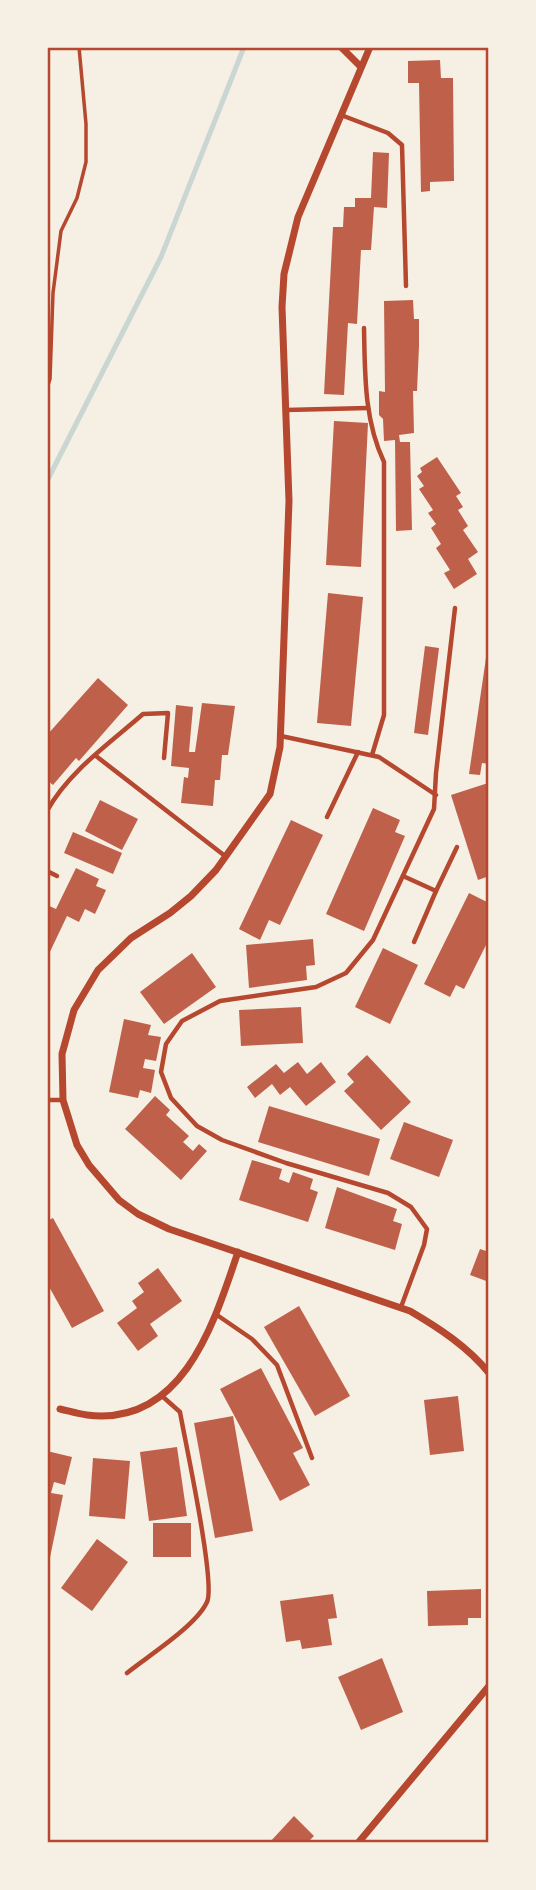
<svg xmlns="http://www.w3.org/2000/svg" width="536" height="1890" font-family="'Source Serif 4',serif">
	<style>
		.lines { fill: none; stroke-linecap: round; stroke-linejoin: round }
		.stream { stroke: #c9d6d2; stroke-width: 5 }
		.building { fill: #bf614a }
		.path { stroke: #b5482f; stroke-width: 3.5 }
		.service { stroke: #b5482f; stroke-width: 4.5 }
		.minor { stroke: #b5482f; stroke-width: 7 }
		.neatline { fill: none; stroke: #b5482f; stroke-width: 2.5 }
	</style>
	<rect width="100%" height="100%" fill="#f6efe4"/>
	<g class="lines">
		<path class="stream" d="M47,481L161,257L244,47"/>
	</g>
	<g class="building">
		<path d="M440,60L441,78H453L454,181L430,182V191L421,192L419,83H408V61Z"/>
		<path d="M373,152L389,153L387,208L374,207L371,250H361L357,324L348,323L344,395L324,394L333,227H343L344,207H355V198H371Z"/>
		<path d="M413,300L414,319H419V346L417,391H413L414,433L399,435L400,442H410L412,530L396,531L395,440L384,441L383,419L379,415V391L385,392L384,301Z"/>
		<path d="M334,421L368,423L361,567L326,565Z"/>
		<path d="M437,457L461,493L456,496L463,507L458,510L468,526L463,530L478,552L468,559L477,574L454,589L444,573L450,570L436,548L441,544L431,528L436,524L428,513L433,510L419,489L424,486L417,476L422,472L420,468Z"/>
		<path d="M328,593L363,597L351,726L317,723Z"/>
		<path d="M425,646L439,648L428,735L414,733Z"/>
		<path d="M487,651L489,764L482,763L480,775L469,774Z"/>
		<path d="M98,678L128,705L79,761L76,758L53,785L47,780V735Z"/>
		<path d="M202,703L235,706L228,755H222L220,780H215L213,806L181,803L184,777L188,778L189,768L171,766L176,705L193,707L189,752H195Z"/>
		<path d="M488,783L489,876L478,880L451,795Z"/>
		<path d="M100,800L138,819L122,850L85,831Z"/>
		<path d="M373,808L400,820L395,832L405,836L364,931L326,914Z"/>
		<path d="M291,820L323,835L280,925L269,920L260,940L239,929Z"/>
		<path d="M73,832L122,853L113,874L64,853Z"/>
		<path d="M76,868L99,879L96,886L106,890L95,914L85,909L79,922L67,916L47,958V905L56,909Z"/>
		<path d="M469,893L489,903V939L464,989L456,985L450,997L424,984Z"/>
		<path d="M313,939L315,965L306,966L307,980L249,988L246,945Z"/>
		<path d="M383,948L418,965L390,1024L355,1007Z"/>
		<path d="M192,953L216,987L164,1024L140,992Z"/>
		<path d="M301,1007L303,1043L241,1046L239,1010Z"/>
		<path d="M124,1019L151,1025L148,1035L161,1037L156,1061L145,1059L143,1068L155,1070L151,1093L140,1090L138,1098L109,1092Z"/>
		<path d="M367,1055L411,1102L381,1130L344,1091L354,1082L347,1074Z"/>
		<path d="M298,1062L307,1074L321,1062L336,1082L306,1106L290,1087L280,1095L272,1084L255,1098L247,1087L276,1064L284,1073Z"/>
		<path d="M155,1096L170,1110L166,1115L189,1136L183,1142L193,1151L199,1144L207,1151L181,1180L125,1129Z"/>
		<path d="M269,1106L380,1139L369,1176L258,1142Z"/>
		<path d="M404,1122L453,1140L439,1177L390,1159Z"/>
		<path d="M252,1160L282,1169L279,1179L289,1183L293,1172L313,1179L310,1189L318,1192L308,1222L239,1200Z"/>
		<path d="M337,1187L397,1209L393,1221L402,1224L395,1250L325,1228Z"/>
		<path d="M53,1218L104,1311L72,1328L47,1283V1221Z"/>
		<path d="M480,1249L489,1252V1282L470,1275Z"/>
		<path d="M158,1268L182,1301L150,1324L158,1336L138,1351L117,1323L137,1308L132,1301L144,1292L138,1283Z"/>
		<path d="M299,1306L350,1396L315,1416L264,1327Z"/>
		<path d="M261,1368L303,1448L293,1453L310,1485L280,1501L220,1389Z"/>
		<path d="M458,1396L464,1451L430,1455L424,1400Z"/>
		<path d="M233,1416L253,1531L215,1538L194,1423Z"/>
		<path d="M177,1447L187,1516L149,1521L140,1452Z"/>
		<path d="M47,1451L72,1457L65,1485L54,1482L51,1493L63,1495L48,1567Z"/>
		<path d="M93,1458L130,1461L125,1519L89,1516Z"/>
		<rect x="153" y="1523" width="38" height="34"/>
		<path d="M97,1539L128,1562L92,1611L61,1588Z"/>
		<path d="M481,1589V1618H468V1625L428,1626L427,1591Z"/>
		<path d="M333,1594L337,1618L328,1619L332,1645L302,1649L300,1640L286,1642L280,1601Z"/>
		<path d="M382,1658L403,1712L361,1730L338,1677Z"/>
		<path d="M294,1816L314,1836L307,1843H269Z"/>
	</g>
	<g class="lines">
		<path class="path" d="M47,388L50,379L53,293L61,231L77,198L86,162V124L79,47"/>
		<g class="service">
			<path d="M341,115L388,133L402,145L406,286"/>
			<path d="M364,328C365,374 364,420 384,462V715L372,755"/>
			<path d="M286,410L368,408"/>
			<path d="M281,736L379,757L436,795"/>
			<path d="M96,756L225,856"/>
			<path d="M47,811C68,772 110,743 143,714L168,713L164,758"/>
			<path d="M327,817L358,752"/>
			<path d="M47,871L57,876"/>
			<path d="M403,876L436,891L414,942"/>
			<path d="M436,891L457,847"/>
			<path d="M47,1100H63"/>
			<path d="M401,1307L424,1245L427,1229L411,1207L388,1193L286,1163L222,1140L197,1126L171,1098L161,1072L166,1044L182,1021L220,1001L316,987L346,973L373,940L434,809L436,773L455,608"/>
			<path d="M217,1315L252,1339L277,1365L312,1458"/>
			<path d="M127,1673C148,1656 196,1626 207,1602C216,1583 185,1441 180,1412L162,1396"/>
		</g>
		<g class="minor">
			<path d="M341,47L360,66"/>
			<path d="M370,47L298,217L284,274L282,307L289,501L280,747L270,794L216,870L191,896L170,913L131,938L98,970L74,1010L62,1054L63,1100L77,1145L89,1165L119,1200L138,1214L169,1229L410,1311C439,1328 468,1347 489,1373"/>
			<path d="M60,1409C69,1411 78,1414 87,1415C183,1427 214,1323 238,1252"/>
			<path d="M358,1843L489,1686"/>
		</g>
	</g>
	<rect width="536" height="1890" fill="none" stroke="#f6efe4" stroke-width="98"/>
	<rect x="49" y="49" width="438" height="1792" class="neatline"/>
</svg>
